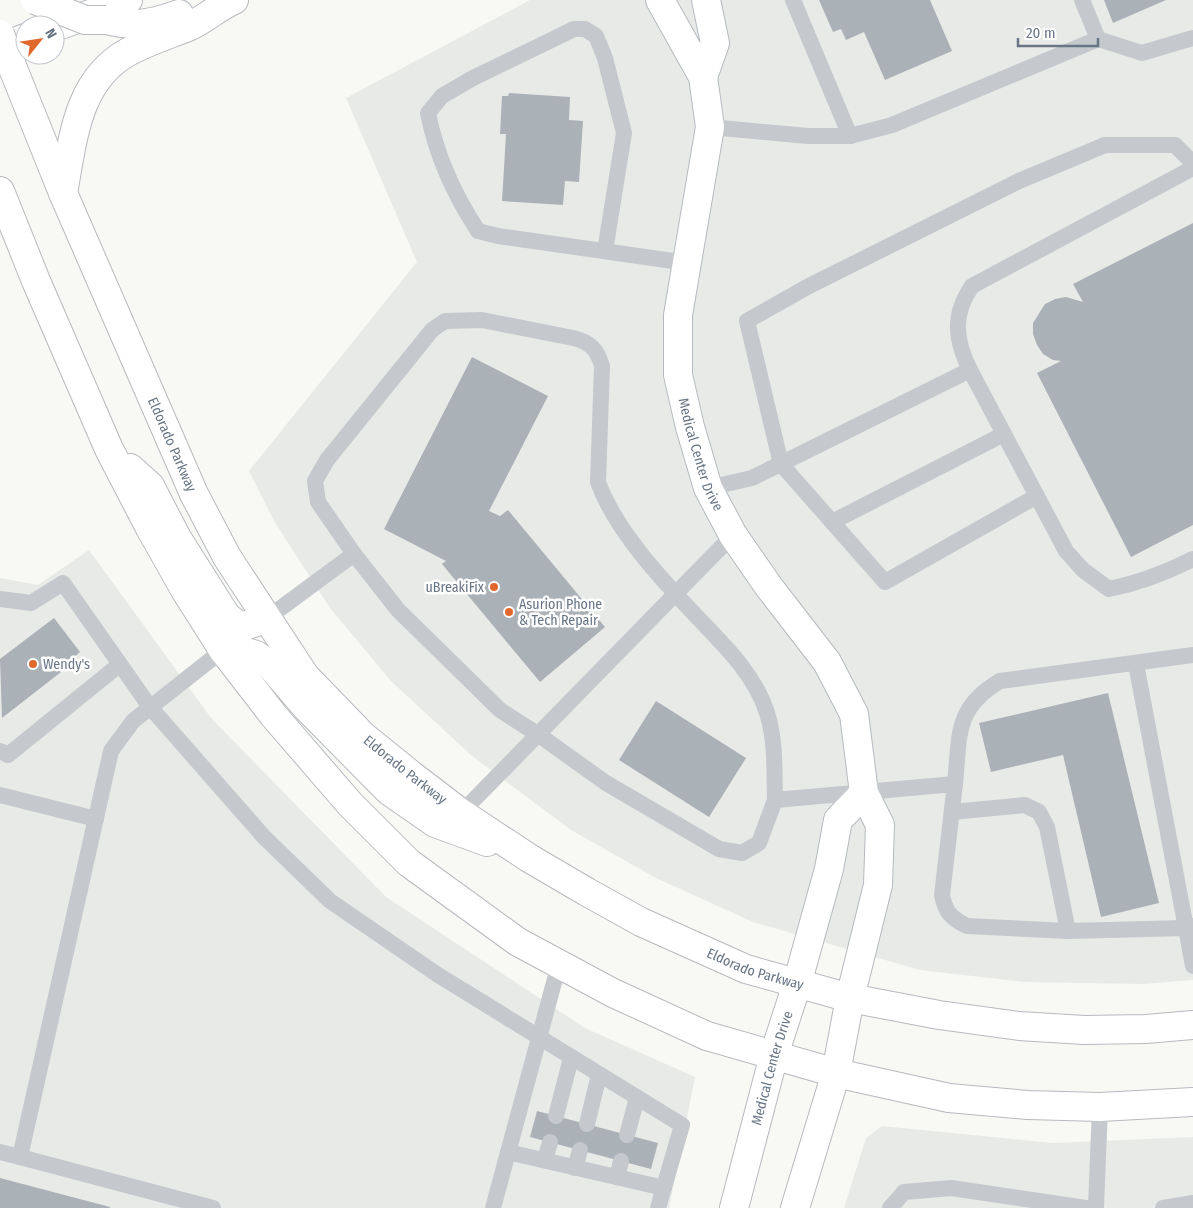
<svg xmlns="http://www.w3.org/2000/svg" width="1193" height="1208" font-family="'Fira Sans Condensed',sans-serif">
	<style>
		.built { fill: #e8eae8 }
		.building { fill: #aab1b7 }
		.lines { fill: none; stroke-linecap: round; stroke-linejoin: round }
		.secondary-casing { stroke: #b5babf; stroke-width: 30 }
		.primary-casing { stroke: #b6babe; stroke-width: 30 }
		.lane { stroke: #c5c8cc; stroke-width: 16 }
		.secondary { stroke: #fff; stroke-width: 28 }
		.primary { stroke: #fff; stroke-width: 28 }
		.secondary-bridge-casing { stroke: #b5babf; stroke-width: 30; stroke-linecap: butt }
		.primary-bridge-casing { stroke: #b6babe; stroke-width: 30; stroke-linecap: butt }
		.secondary-bridge { stroke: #fff; stroke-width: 28 }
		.primary-bridge { stroke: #fff; stroke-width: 28 }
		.poi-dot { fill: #e0682d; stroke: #fff; stroke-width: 2 }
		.labels { text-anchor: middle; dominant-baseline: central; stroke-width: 5; stroke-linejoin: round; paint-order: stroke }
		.street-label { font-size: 14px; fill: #677585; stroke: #fff }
		.poi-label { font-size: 14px; fill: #677585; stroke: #fff; text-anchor: start }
	</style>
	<rect width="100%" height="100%" fill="#f8f8f5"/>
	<g class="built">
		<path d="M530,0H1193V980L1143,984L1025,982L920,970L753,922L656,878L571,830L472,756L391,681L330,608L274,521L249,471L417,262L346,98Z"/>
		<path d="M89,550L211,718L386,897L585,1028L695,1077L669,1208H0V578L38,585Z"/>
		<path d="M882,1126L1053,1143L1193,1137V1208H844L866,1138Z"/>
	</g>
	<g class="building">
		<path d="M819,0H930L952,51L885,80L864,32L846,40L841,29L833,32Z"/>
		<path d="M1104,0H1166L1113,23Z"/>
		<path d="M509,93L570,97L569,120L583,121L579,182L565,181L563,205L502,201L506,134H500L502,96H508Z"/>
		<path d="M1193,223V525L1131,557L1037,373L1061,361L1053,360L1043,354L1037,345L1033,334V323L1045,304L1055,299L1066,297L1083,302L1073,284Z"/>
		<path d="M472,357L548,396L489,511L500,516L508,510L605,627L540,682L442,564L446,561L384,529Z"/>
		<path d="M54,618L80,652L59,669L61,672L2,718L0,659Z"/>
		<path d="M1108,693L1159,903L1101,917L1063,755L991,772L979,723Z"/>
		<path d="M656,701L746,758L709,817L619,760Z"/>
		<path d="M537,1111L658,1143L651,1169L530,1137Z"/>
		<path d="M0,1178L110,1207V1208H0Z"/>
	</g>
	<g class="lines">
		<defs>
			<g id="secondary">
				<path id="s1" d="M660,0L703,77L710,127L678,315V375L690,427L708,488L733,535L769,587L827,662L854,714L864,793L880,825L878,885L850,998L836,1073L795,1208"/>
				<path d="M106,20C134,27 152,24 179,14"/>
				<path d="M55,27L128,0"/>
				<path d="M0,48L25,38"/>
				<path d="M703,77L715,43L706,0"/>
				<path d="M63,193C73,141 76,81 128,52C146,42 168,35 188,27C204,20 218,7 234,0"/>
				<path id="s2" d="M734,1208L774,1055L797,984L829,869L838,820L864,793"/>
			</g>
			<g id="primary">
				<path id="s3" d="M12,66L63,193L194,494L227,557L305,676L363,736L410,774L461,813L529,858L587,892L641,922L746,969L850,998L939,1015L1019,1026L1084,1030L1146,1029L1193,1025"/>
				<path d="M0,191L36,281L109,449L150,528L185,590L223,650L274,716L350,804L409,863L518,942L613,993L707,1036L836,1073L949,1098L1028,1105L1100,1107L1193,1102"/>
				<path d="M130,468L150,486L177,538L227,617L241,627L266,619"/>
				<path d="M223,650L233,648L243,651L256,655L270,665L307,708L389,791L435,823L487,842"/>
			</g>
		</defs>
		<use href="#secondary" class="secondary-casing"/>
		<use href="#primary" class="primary-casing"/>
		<g class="lane">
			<path d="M793,0L850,136"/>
			<path d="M1098,39L1142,53L1193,38"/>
			<path d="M710,127L808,136H850L892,125L1098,39L1082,0"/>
			<path d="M1193,168L972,286C952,315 955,340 970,370L1066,551L1083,570L1109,589C1139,583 1165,573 1193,559"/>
			<path d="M605,251L624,133L605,58L596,36L585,29H574L473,78L442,96L428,113C436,154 455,196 478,231L498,236L687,263"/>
			<path d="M708,488L752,478L970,370"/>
			<path d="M1037,496L885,582L781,464L747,321L809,286L1019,181L1105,145H1175L1193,163"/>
			<path d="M832,522L1004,434"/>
			<path d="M0,599L31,603L63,583L150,707L264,837L330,901L438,975L682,1125L658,1208"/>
			<path d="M266,619L354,554"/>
			<path d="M1136,664L1186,928L1193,926"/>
			<path d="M0,751L8,755L119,665"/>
			<path d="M955,784L942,895C945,912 952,919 967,926L1068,931L1186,928L1193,966"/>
			<path d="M0,795L96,819"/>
			<path d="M775,800C774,771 776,741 767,713C756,677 727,648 701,621C665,583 616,532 598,482L602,366C597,349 590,342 573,338L482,320L445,321L432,330L327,460L315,481L318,502L354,554L398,610L500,710L539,735L606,783L719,849L742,853L759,843L775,800L955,784C960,736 954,708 1000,681L1193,655"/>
			<path d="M952,812L1025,805L1039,812L1047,827L1068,931"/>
			<path d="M461,813L733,535"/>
			<path d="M556,1116L571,1058"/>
			<path d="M587,1124L599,1075"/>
			<path d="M627,1135L637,1098"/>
			<path d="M0,1152L20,1157L111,751L133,721L223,650"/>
			<path d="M508,1152L664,1188"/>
			<path d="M20,1157L213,1208"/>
			<path d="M545,1160L550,1142"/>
			<path d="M575,1168L580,1150"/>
			<path d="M617,1177L621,1161"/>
			<path d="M493,1208L559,964"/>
			<path d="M890,1208L904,1192L951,1188L1086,1208"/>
			<path d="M1096,1208L1100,1107"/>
			<path d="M1163,1208L1193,1203"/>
		</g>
		<use href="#secondary" class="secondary"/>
		<use href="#primary" class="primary"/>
		<defs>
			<path id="secondary-bridge" d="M35,0L85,20H106"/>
			<path id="primary-bridge" d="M0,34L12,66"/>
		</defs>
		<use href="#secondary-bridge" class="secondary-bridge-casing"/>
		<use href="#primary-bridge" class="primary-bridge-casing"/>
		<use href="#secondary-bridge" class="secondary-bridge"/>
		<use href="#primary-bridge" class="primary-bridge"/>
	</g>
	<g class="poi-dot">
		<circle cx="494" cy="587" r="5"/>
		<circle cx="509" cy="612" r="5"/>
		<circle cx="33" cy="664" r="5"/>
	</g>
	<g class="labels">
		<g class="street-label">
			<text stroke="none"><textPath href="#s3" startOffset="411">Eldorado Parkway</textPath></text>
			<text stroke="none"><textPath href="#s1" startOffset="472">Medical Center Drive</textPath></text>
			<text stroke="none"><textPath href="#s3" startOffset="816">Eldorado Parkway</textPath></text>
			<text stroke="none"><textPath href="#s3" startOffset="1221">Eldorado Parkway</textPath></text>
			<text stroke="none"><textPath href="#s2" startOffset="145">Medical Center Drive</textPath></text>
		</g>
		<g class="poi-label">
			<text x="484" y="587" text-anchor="end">uBreakiFix</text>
			<text x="519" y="604">Asurion Phone<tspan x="519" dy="16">&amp; Tech Repair</tspan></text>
			<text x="43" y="664">Wendy's</text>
		</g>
	</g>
	<g transform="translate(40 40) rotate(60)"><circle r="24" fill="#ffffff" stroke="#c2c8ce"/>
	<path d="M0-4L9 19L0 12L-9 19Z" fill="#e0682d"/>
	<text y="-8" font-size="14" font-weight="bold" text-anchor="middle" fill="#677585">N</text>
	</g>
	<path d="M1018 38v8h80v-8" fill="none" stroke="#677585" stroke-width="2.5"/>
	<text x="1026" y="38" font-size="15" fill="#677585" stroke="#ffffff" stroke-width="4" paint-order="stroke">20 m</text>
</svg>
